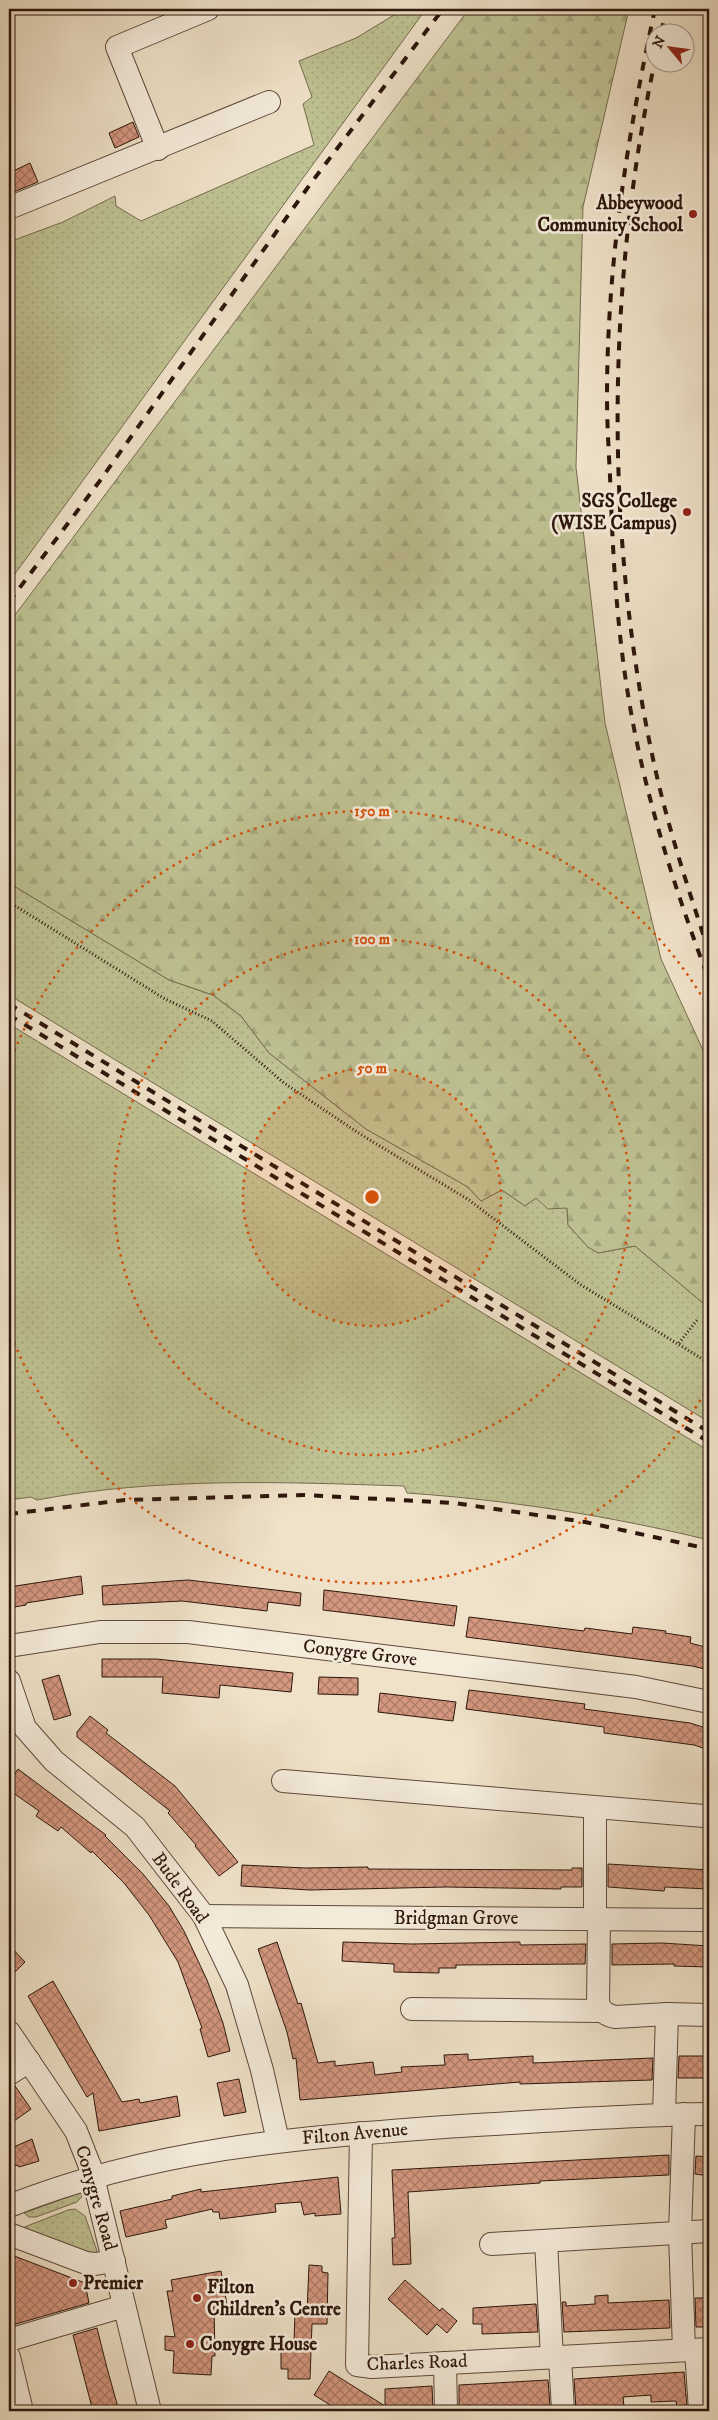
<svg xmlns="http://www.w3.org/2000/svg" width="718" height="2420" font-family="'IM FELL DW Pica',serif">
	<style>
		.grass { fill: url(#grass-dots); stroke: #766c50 }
		.forest { fill: url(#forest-firs); stroke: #766c50 }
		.building { fill: url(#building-cross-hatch); stroke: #2d160c }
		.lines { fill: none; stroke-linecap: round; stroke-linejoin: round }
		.minor-casing { stroke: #5e493b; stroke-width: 24 }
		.path { stroke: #2d160c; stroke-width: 3; stroke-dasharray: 1 2.5; stroke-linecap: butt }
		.minor { stroke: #f5ecdc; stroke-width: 22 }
		.rail { stroke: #2d160c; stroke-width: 4; stroke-dasharray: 9 9; stroke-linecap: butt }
		.ring { fill: none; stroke: #d5520c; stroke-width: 2.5; stroke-dasharray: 2.5 5 }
		.poi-dot { fill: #8f2418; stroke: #f5ecdc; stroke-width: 2 }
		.labels { text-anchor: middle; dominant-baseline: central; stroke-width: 5; stroke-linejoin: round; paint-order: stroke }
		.poi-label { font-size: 19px; font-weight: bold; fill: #2d160c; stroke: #f5ecdc; text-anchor: start }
		.street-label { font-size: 19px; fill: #2d160c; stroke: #f5ecdc }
		.centre { fill: #d5520c; stroke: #f5ecdc; stroke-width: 2.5 }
		.ring-label { font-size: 15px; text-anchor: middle; font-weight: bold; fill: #d5520c; stroke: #f5ecdc; stroke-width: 5; stroke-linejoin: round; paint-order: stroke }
	</style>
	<defs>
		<pattern id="grass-dots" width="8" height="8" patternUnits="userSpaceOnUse" patternTransform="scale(1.25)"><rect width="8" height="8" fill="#bfc293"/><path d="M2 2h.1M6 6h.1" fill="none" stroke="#a4a67e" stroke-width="1.8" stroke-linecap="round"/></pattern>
		<pattern id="forest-firs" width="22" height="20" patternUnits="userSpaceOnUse" patternTransform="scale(1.25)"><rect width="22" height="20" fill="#bfc293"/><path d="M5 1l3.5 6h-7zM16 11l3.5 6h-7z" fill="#a4a67e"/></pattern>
		<pattern id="building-cross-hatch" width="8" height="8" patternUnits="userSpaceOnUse" patternTransform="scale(1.25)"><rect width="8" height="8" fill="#d4977f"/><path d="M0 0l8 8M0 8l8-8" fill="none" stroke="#ac7a66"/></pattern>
	</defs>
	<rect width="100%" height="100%" fill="#efe2c9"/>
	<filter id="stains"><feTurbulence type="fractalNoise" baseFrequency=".004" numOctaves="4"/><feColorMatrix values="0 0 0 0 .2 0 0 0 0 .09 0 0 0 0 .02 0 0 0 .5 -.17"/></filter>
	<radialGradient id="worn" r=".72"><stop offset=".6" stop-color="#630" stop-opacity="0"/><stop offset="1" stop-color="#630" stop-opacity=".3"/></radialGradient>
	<g class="grass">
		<path d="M404,9H426L9,582V242L63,222L115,196L116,206L141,221L314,145L303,104L312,97L299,61L356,38Z"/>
		<path d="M9,883L169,980L213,995L241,1016L269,1053L366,1129L468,1187L481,1201L502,1190L525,1206L536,1198L567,1208L568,1225L588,1247L598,1253L635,1246L709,1308V1422L9,995Z"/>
		<path d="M9,1024L709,1451V1540C610,1516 509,1500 407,1493L404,1486C282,1482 158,1477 37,1500L31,1497L9,1500Z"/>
		<path d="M79,2193L83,2195L77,2202L36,2217H29L24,2213Z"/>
		<path d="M75,2209L85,2216L97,2251L94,2254L22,2228L68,2210Z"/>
	</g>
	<path class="forest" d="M469,9H629L583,207L576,467L605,723L661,959L709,1063V1308L635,1246L598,1253L588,1247L568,1225L567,1208L548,1209L536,1198L525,1206L502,1190L481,1201L468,1187L366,1129L269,1053L241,1016L213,995L169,980L9,883V623Z"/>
	<g class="building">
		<path d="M133,122L139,137L115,148L109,133Z"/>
		<path d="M30,163L38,182L9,194V173Z"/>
		<path d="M81,1576L83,1594L26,1603V1605L9,1608V1587Z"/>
		<path d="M188,1580L301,1593L300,1606L268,1602L267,1611L182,1601L103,1605L102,1586Z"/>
		<path d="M324,1590L457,1606L454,1626L323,1610Z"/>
		<path d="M469,1617L584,1631L585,1628L632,1634L633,1627L666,1631L665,1633L691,1637L690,1643L709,1648V1670L692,1666L466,1637Z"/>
		<path d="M102,1659H156L293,1673L291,1692L220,1685L219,1698L162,1693L163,1677H102Z"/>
		<path d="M59,1675L71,1715L54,1720L42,1680Z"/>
		<path d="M319,1677L358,1678V1695L318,1694Z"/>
		<path d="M469,1690L585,1704L584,1709L690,1723L709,1729V1750L694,1745L604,1733V1727L466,1709Z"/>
		<path d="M380,1693L456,1702L453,1721L378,1712Z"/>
		<path d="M90,1716L108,1730L106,1733L175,1786L238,1862L219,1876L195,1846L196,1845L168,1813L170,1811L77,1737V1732Z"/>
		<path d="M18,1769L106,1835L105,1836L143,1874L169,1906L184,1931L207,1980L223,2023L230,2051L208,2057L200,2029L202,2028L178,1962L149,1915L124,1883L92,1851L91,1853L61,1827L58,1831L36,1816L39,1811L9,1790V1782Z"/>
		<path d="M608,1864L709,1870V1889L665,1887L664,1891L608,1887Z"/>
		<path d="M242,1865L306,1868L368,1867V1869L572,1870V1868H582V1887H561V1889L446,1887L310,1890L241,1886Z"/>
		<path d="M277,1942L298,2004L301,2003L318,2063L335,2061V2066L373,2062L375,2075L402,2072L401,2067L445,2065L444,2055L468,2054V2060L533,2056V2063L653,2058L652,2080L520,2084V2082L300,2100L296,2058L293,2059L287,2032L258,1949Z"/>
		<path d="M343,1942L412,1944L520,1942V1945L586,1944L585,1964L456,1965V1968H439V1973L394,1972V1964L342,1961Z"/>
		<path d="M662,1943L709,1946V1967L674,1966V1964L612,1965V1944Z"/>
		<path d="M9,1945L25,1962L9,1978Z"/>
		<path d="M53,1981L122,2102L139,2099L140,2103L177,2096L180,2116L99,2131L93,2093L87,2097L28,1996Z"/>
		<path d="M679,2056H709V2078H678Z"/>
		<path d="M239,2079L246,2112L224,2116L217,2083Z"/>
		<path d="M15,2086L31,2109L14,2121L9,2114V2087Z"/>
		<path d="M32,2139L39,2161L19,2167L18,2165L9,2168V2149Z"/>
		<path d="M669,2155V2175L540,2181V2183L408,2192L411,2264L393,2265L392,2238H395L392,2170Z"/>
		<path d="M696,2156L709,2157V2176L695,2174Z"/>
		<path d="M338,2177L341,2214L315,2216V2213L304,2215L301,2202L275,2204L276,2212L220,2219L219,2212H213L212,2209L165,2220L167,2228L126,2237L120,2211L172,2199V2196L201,2189V2192Z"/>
		<path d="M9,2254L85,2283L89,2303L9,2326Z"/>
		<path d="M309,2265L322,2266V2272L328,2273L327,2324H312L310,2379H288V2369H281V2349H291V2342H294L295,2313H307Z"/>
		<path d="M221,2271L227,2305L214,2307L215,2356H212L211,2375L173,2373L174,2351L165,2350V2336L175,2337L167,2291H173L171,2280Z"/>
		<path d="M405,2280L440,2311L442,2308L457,2321L447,2333L437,2324L427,2335L388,2299Z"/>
		<path d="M608,2295V2303L669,2300L670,2328L564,2332L562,2302H566V2306L595,2304V2296Z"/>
		<path d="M695,2298H704V2307H709V2327H696Z"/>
		<path d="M536,2304L538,2332L482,2334V2324H473V2308Z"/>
		<path d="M97,2328L107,2368L119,2411H93L81,2366L73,2335Z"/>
		<path d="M329,2371L385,2406V2389L432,2386L433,2411H340L314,2395Z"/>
		<path d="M684,2372L687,2407L677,2408L676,2401L651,2402V2395L623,2397L624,2406L576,2409L574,2379Z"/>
		<path d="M548,2380L550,2406L471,2410V2405L459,2406V2385Z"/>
	</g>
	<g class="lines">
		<defs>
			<g id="minor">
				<path d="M158,149L117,47L208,9"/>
				<path d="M9,208L269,102"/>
				<path d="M9,1646L100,1632H188L636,1687L709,1702"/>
				<path d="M9,1681L25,1728L54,1761L135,1827L204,1916L237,1985L262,2070L278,2141"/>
				<path d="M283,1781L704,1816"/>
				<path d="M204,1916L709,1920"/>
				<path d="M595,1919V1809"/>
				<path d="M599,1919L598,2005C603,2012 606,2015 615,2017L667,2014L709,2015"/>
				<path d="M412,2009L601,2011"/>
				<path d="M9,2032L76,2131L91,2169L150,2411"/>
				<path d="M9,2074L29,2061"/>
				<path d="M664,2115L667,2014"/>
				<path d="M361,2133L357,2365L372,2367L709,2349"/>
				<path d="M9,2206C152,2149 293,2138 445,2127C533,2122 621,2115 709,2114"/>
				<path d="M9,2234L86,2263L95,2264L114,2261"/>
				<path d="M546,2241L552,2358"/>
				<path d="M491,2244L709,2231"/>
				<path d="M9,2340L124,2306"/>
				<path d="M684,2350L680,2233L684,2114"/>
				<path d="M696,2350L700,2411"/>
				<path d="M9,2357L22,2411"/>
				<path d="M560,2357L563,2411"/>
				<path d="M445,2363L446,2411"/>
			</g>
		</defs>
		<use href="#minor" class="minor-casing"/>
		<g class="path">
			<path d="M9,902L165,999L212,1021L284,1083L360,1134L469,1200L581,1285L709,1363"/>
			<path d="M679,1343L698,1319"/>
		</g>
		<use href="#minor" class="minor"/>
		<g class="rail">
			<path d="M655,9C627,137 607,266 607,397C607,432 610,467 611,501C614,583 620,663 637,743C654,824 680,903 709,980"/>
			<path d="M661,32L667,9"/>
			<path d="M656,56C606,286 604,538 655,768C669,831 689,891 709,952"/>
			<path d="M9,602L99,482L311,183L443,9"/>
			<path d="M9,1004L709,1432"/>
			<path d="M9,1015L709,1442"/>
			<path d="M9,1514L125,1500L305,1495L454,1503L585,1522L709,1549"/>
		</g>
	</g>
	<circle cx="372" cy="1197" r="129" fill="#d5520c" fill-opacity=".12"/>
	<g class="ring">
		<circle cx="372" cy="1197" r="129"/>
		<circle cx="372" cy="1197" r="258"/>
		<path d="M708 1387A386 386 0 0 1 9 1329M9 1065A386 386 0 0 1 708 1007"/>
	</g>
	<g class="poi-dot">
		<circle cx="693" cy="214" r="5"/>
		<circle cx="687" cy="512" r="5"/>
		<circle cx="73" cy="2283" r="5"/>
		<circle cx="197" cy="2298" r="5"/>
		<circle cx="190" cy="2344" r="5"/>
	</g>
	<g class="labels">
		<g class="poi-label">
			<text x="683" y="203" text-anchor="end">Abbeywood<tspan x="683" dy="22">Community School</tspan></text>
			<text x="677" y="501" text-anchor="end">SGS College<tspan x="677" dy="22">(WISE Campus)</tspan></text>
			<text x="83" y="2283">Premier</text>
			<text x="207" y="2287">Filton<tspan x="207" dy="22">Children's Centre</tspan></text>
			<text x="200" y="2344">Conygre House</text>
		</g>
		<g class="street-label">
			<text transform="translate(360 1653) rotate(7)">Conygre Grove</text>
			<text transform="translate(180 1888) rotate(54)">Bude Road</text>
			<text x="456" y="1918">Bridgman Grove</text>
			<text transform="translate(355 2134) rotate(-5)">Filton Avenue</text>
			<text transform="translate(96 2198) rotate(74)">Conygre Road</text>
			<text transform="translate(417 2363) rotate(-2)">Charles Road</text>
		</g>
	</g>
	<circle cx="372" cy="1197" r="8" class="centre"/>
	<g class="ring-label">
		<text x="372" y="816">150 m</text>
		<text x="372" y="944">100 m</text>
		<text x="372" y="1073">50 m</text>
	</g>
	<rect width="718" height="2420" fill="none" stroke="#efe2c9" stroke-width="30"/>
	<rect x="10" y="10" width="698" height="2400" fill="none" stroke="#2d160c" stroke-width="2.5"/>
	<rect x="15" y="15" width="688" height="2390" fill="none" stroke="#2d160c"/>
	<g transform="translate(670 48) rotate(299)"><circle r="24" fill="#f5ecdc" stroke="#a59689"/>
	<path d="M0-4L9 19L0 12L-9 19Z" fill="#8f2418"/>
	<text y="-8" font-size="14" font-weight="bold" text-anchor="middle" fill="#2d160c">N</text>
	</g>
	<rect width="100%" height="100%" filter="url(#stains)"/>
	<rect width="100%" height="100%" fill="url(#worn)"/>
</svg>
